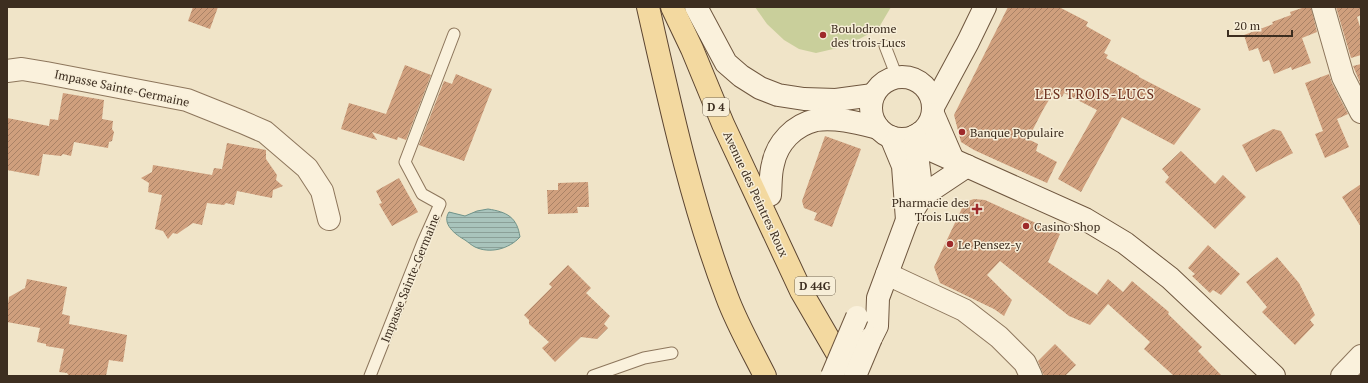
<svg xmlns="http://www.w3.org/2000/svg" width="1368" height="383" font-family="'PT Serif',serif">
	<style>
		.garden { fill: #c9cf9b }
		.water { fill: url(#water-rules); stroke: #6f938a }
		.building { fill: url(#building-hatch) }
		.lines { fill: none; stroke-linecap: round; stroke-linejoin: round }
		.lane-casing { stroke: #8d765c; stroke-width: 13 }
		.street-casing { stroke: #8d765c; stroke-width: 24 }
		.secondary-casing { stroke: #6f573f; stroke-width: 24 }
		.primary-casing { stroke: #5b4430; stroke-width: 24 }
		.lane { stroke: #faf1dc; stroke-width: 11 }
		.street { stroke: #faf1dc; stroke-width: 22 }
		.secondary { stroke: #faf1dc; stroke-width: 22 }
		.primary { stroke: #f3d9a0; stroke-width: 22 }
		.secondary-bridge-casing { stroke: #6f573f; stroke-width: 24; stroke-linecap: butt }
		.secondary-bridge { stroke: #faf1dc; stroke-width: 22 }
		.poi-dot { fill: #9e2a2b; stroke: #f7eed8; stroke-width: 1.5 }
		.labels { text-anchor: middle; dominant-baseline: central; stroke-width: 3; stroke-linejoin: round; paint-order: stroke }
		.shield { fill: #f7eed8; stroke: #756857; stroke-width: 1 }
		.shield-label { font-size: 11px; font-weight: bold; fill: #3d2e20 }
		.poi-label { font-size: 12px; fill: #3d2e20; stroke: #f7eed8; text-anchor: start }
		.street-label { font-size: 12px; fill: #3d2e20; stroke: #f7eed8 }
		.quarter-label { font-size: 14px; letter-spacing: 1px; fill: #6b2e1e; stroke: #f7eed8 }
	</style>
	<defs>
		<pattern id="water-rules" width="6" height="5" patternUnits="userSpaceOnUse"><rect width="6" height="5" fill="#a9c4bc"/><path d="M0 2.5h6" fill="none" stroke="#8ba098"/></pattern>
		<pattern id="building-hatch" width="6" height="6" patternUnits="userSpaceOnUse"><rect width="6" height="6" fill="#cf9f7d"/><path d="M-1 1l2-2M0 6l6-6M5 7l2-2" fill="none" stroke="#a98266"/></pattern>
	</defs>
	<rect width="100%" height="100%" fill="#f0e4c8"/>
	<path class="garden" d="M755,7H891L878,29L846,46L816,53L799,49L784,40L767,24Z"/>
	<path class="water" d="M488,209C507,212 517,217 520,237C509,249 490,254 475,247C471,245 468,242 465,240C456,235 441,224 449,212L465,216L477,211Z"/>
	<g class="building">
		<path d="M193,7H218L210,29L188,21Z"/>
		<path d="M1008,7H1059L1088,22L1086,26L1111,40L1104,53L1108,55L1106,58L1139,76V77L1201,109L1174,145L1122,117L1081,192L1058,179L1097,110L1064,93L1062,97L1054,92L1044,108L1028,139L1038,144L1036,151L1057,162L1047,183L974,150L961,142L954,115Z"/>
		<path d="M1305,7H1311L1317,32L1302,38L1311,63L1292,70L1291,67L1274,74L1269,60L1263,62L1258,48L1249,51L1244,35L1273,24L1272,22L1291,15L1290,12Z"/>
		<path d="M1336,7H1361V15L1357,17L1361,30V55L1351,58Z"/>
		<path d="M1361,64V85L1353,66Z"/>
		<path d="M405,65L431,75L406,140L398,137L397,140L372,132L377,140L341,129L349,103L386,114Z"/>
		<path d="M456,74L492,89L464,161L419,145L444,81L452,84Z"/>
		<path d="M1329,74L1332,83L1348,114L1337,119L1349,147L1325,158L1315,134L1323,131L1305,83Z"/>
		<path d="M63,93L104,100L102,119L113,121L112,129L114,132L112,141L109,142L108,148L74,142L71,156L63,154L61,156L43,154L39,176L7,170V118L49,126L50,119L58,120Z"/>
		<path d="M1273,129L1281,131L1293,153L1256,172L1242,145Z"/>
		<path d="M825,136L861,149L832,227L814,220L817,213L804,208L802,201Z"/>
		<path d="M227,143L266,150V159L277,175L276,180L283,186L273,190L272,198L237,191L234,205L226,203L224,205L207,203L202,225L193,223L177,234L173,233L168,239L163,231L155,229L162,195L148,192L149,183L141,178L152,172L153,165L212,175L214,168L222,169Z"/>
		<path d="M1181,151L1215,184L1223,175L1246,197L1215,229L1165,182L1169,177L1162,169Z"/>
		<path d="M399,178L418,212L392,226L379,204L382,203L376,191Z"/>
		<path d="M588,182L589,207H577L578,213L548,214L547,190H558V183Z"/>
		<path d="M1361,184V227L1342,197Z"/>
		<path d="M974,199L985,200L1060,234L1048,262L1099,296L1097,294L1108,279L1123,292L1132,281L1169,312L1168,314L1202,347L1198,351L1222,376H1174L1144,349L1150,342L1108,304L1090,325L1069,316L1000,261L987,275L1012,300L1004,316L994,309L940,283L934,267L963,206L968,201Z"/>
		<path d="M1208,245L1240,274L1221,295L1213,290L1210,293L1192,276L1195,274L1188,268Z"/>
		<path d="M1277,257L1299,283L1315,315L1310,320L1314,325L1295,345L1262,312L1267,307L1246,282Z"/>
		<path d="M568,265L591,288L586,293L610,316L604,324L608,328L597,339L581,337L555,362L542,348L549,342L529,324V320L524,315L552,287L549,284Z"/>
		<path d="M27,279L67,287L62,314L70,316L69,324L127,335L123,362L109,360L106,376H69L67,373L59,372L64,349L46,346V344L37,342L40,328L7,322V304H8L9,297L25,288Z"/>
		<path d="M1055,344L1076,365L1065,376H1044L1038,361Z"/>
	</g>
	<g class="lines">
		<defs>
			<g id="lane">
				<path d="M885,46L897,77"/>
				<path d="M370,376L423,242L440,204L422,194L405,162L454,34"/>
				<path d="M593,376L644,358L672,353"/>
			</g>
			<g id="street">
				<path d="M1323,7L1343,77L1361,112"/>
				<path d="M7,71L22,69L46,73L187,100L242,122L265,132L307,168L322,191L329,219"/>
				<path d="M887,274L964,310L999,337L1025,363L1031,376"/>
				<path d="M1342,376L1361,356"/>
			</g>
			<g id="secondary">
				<path d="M696,7L726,63L741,76L760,88L778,95L804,99L836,100L873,95"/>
				<circle cx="902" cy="108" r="31"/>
				<path d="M933,107L968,42L985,7"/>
				<path d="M933,114L953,160"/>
				<path d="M920,133L931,150L1085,219L1125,243L1170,278L1274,376"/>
				<path d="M891,137L903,166L907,220"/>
				<path d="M770,195C771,185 770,174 773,164C777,143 794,125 816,120C836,117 858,123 878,128"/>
				<path d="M922,196L967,166"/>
				<path d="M871,338L877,326L878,298L907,220L922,196L915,136"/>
			</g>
			<g id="primary">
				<path d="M648,7C670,104 691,203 727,297C737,324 752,350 765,376"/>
				<path d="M672,7L692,49L723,124L801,291L848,372"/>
			</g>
		</defs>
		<use href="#lane" class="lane-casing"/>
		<use href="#street" class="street-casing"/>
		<use href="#secondary" class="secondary-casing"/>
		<use href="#primary" class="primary-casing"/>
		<use href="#lane" class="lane"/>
		<use href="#street" class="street"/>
		<use href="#secondary" class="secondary"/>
		<use href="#primary" class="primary"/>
		<defs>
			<g id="secondary-bridge">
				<path d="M832,376L857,317"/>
				<path d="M855,376L871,338"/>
			</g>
		</defs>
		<use href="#secondary-bridge" class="secondary-bridge-casing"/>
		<use href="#secondary-bridge" class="secondary-bridge"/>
	</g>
	<g class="poi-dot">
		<circle cx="823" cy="35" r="4"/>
		<circle cx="962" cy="132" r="4"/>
		<path d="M975 203h4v4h4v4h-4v4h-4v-4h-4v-4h4z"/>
		<circle cx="1026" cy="226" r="4"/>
		<circle cx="950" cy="244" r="4"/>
	</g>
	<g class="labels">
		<g class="shield">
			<rect x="703" y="98" width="26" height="18" rx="3"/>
			<rect x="795" y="277" width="40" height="18" rx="3"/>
		</g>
		<g class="shield-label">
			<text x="716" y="107">D 4</text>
			<text x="815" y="286">D 44G</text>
		</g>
		<g class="poi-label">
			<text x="831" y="28">Boulodrome<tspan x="831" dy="14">des trois-Lucs</tspan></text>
			<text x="970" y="132">Banque Populaire</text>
			<text x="969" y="202" text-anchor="end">Pharmacie des<tspan x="969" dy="14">Trois Lucs</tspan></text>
			<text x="1034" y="226">Casino Shop</text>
			<text x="958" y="244">Le Pensez-y</text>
		</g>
		<g class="street-label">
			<text transform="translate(122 88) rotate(12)">Impasse Sainte-Germaine</text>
			<text transform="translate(756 194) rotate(65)">Avenue des Peintres Roux</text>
			<text transform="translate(410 278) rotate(-68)">Impasse Sainte-Germaine</text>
		</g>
		<g class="quarter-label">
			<text x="1095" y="93">LES TROIS-LUCS</text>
		</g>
	</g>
	<rect width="1368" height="383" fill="none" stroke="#3d2e20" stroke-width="16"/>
	<path d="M1228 30v6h64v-6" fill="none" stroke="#3d2e20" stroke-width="2"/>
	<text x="1234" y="30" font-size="12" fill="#3d2e20" stroke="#f7eed8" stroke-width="3" paint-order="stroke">20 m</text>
</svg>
